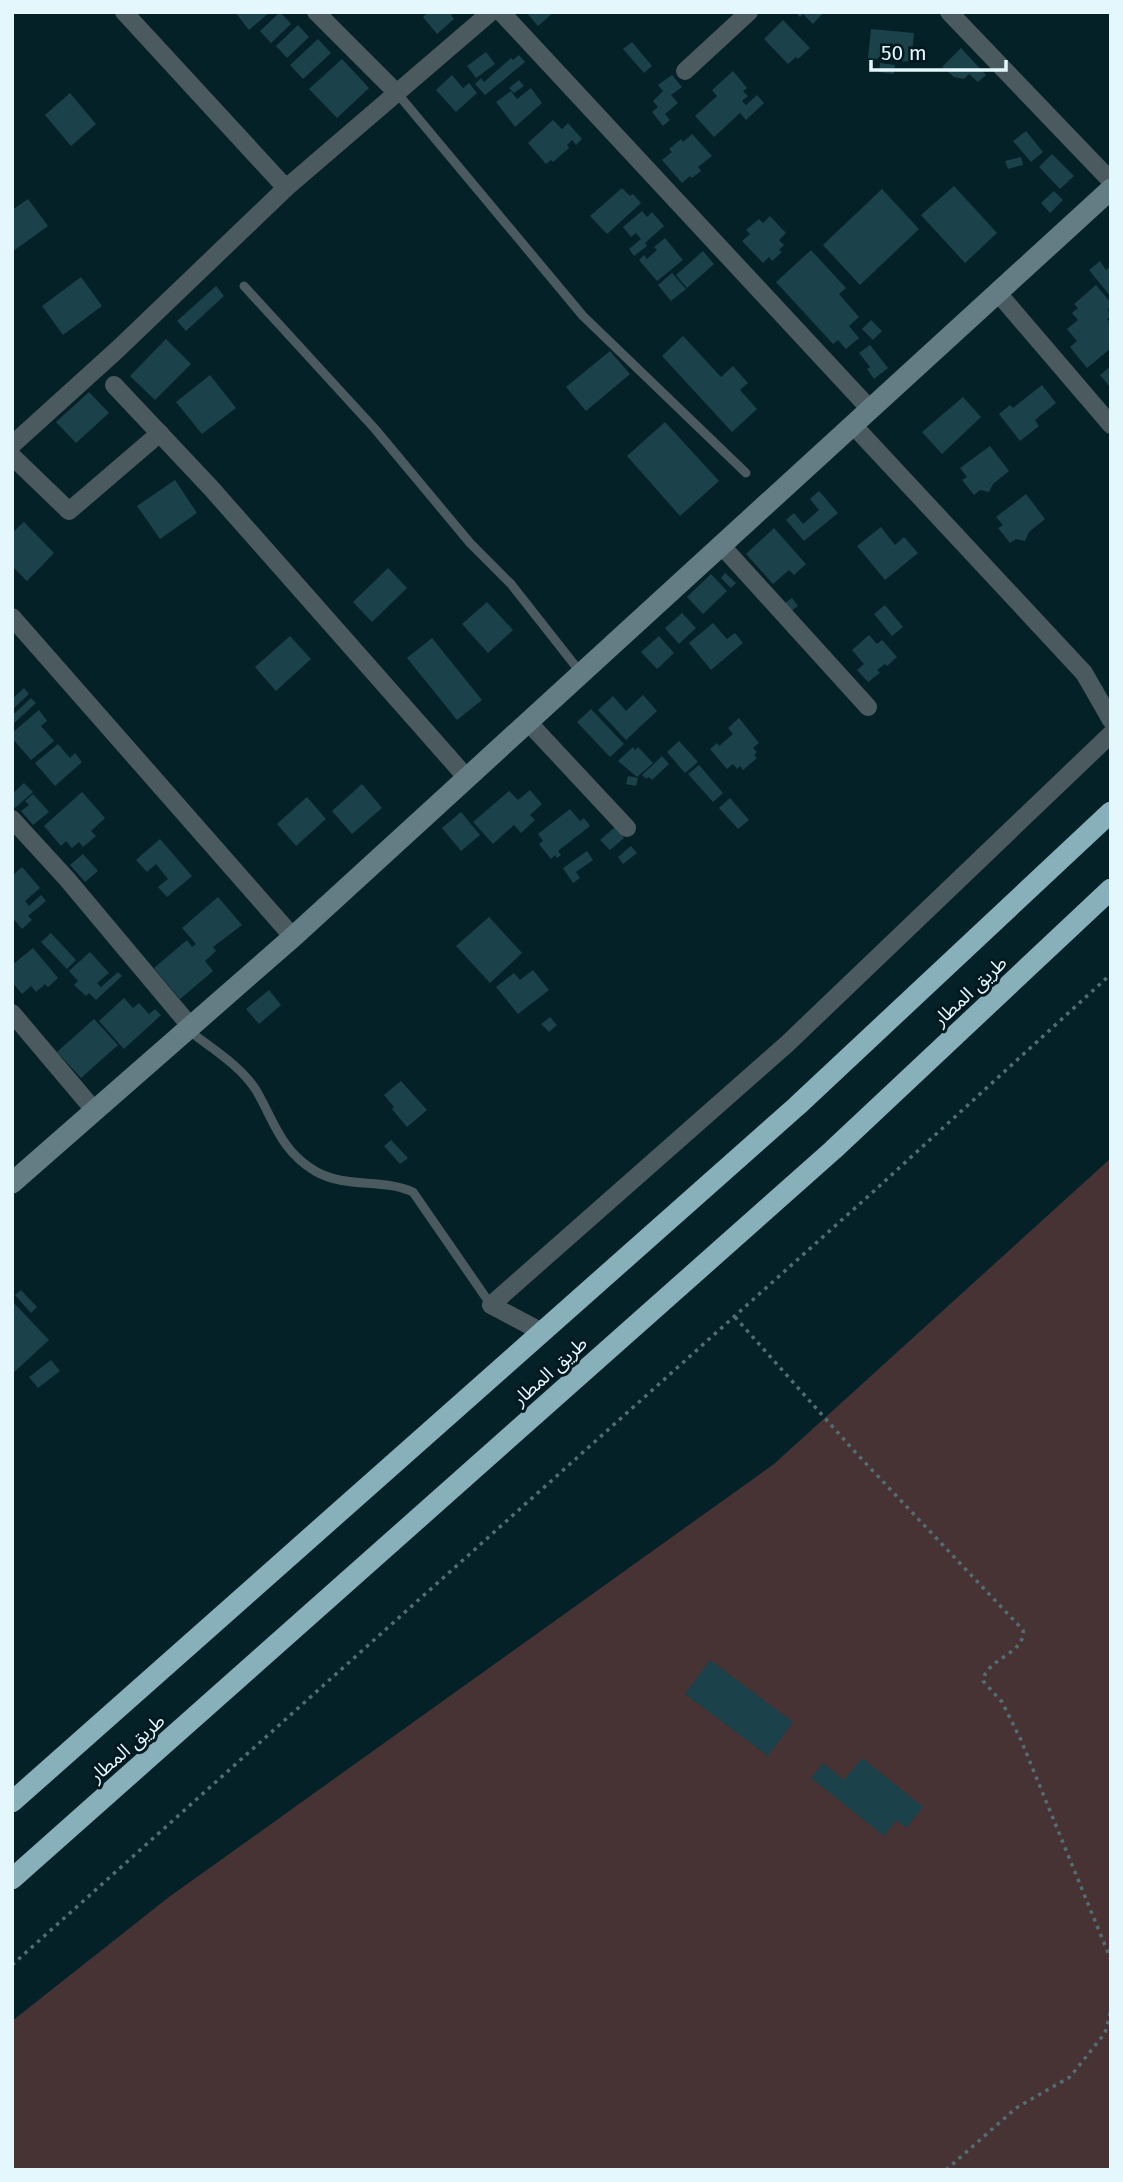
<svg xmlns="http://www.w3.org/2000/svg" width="1123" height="2182" font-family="'Fira Sans','Noto Sans Arabic',sans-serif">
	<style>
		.green { fill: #473334 }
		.building { fill: #1b414a }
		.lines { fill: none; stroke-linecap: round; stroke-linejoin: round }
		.path { stroke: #536d73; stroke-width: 3.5; stroke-dasharray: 3.5 5; stroke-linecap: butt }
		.lane { stroke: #4b5a5f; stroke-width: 9 }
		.street { stroke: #4b5a5f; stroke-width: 18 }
		.secondary { stroke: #647d84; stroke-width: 21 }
		.highway { stroke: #88b0bb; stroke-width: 21 }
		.labels { text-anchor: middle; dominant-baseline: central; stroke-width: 6; stroke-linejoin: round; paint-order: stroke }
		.street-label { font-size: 19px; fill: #e3f7fd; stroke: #00181f }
	</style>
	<rect width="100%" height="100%" fill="#042128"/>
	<path class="green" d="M1111,1158V2170H12V2021L169,1897L774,1464Z"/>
	<g class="building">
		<path d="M235,12H270L249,30Z"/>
		<path d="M280,12L291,24L271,43L260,31Z"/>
		<path d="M428,12H454L451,15L454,19L437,34L423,17Z"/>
		<path d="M526,12H554L538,26Z"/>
		<path d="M795,12H824L813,24L803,14L800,17Z"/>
		<path d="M783,20L810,48L798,59L796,57L788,64L764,39Z"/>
		<path d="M298,25L309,37L287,58L276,46Z"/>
		<path d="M871,29L914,33L911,62L868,58Z"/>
		<path d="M318,39L331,53L303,79L290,65Z"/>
		<path d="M632,42L652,66L644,73L623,49Z"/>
		<path d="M961,48L986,75L978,82L969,74L964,79L954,77L942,67Z"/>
		<path d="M486,52L495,64L476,78L467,66Z"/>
		<path d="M519,55L525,62L485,95L475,84L481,78L484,82L511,58L513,60Z"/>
		<path d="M342,59L369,88L337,118L309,89Z"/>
		<path d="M880,63L895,65L894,74L879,72Z"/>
		<path d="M733,71L747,88L743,91L748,96L742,101L746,105L757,95L764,103L746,120L740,113L714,137L695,116L717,96L712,90Z"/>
		<path d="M452,75L463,88L469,83L477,93L456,112L436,90Z"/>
		<path d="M672,75L682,87L671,95L678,103L665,114L670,120L663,126L652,112L658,107L653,101L663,91L658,85Z"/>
		<path d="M519,80L524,86L514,93L509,88Z"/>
		<path d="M531,88L542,103L515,127L496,102L511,91L517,99Z"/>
		<path d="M70,93L96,124L71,146L45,115Z"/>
		<path d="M553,120L562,129L568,123L582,139L576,145L572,140L567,145L569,148L553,162L551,160L546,164L528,143Z"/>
		<path d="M1026,131L1043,152L1031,162L1013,141Z"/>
		<path d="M692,134L712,156L698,167L701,171L692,178L690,176L682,183L662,160L672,152L669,149L681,139L683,142Z"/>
		<path d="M1052,154L1074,176L1060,189L1039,167Z"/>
		<path d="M1021,157L1023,165L1008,169L1005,161Z"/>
		<path d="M954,186L997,233L965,263L921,215Z"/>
		<path d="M622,188L630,196L633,194L641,203L607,234L590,216Z"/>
		<path d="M882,189L919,229L860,285L823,245Z"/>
		<path d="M1054,191L1063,200L1050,213L1041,203Z"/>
		<path d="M28,199L48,226L12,252V210Z"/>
		<path d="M642,211L647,217L652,212L664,226L645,243L647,246L634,256L629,249L641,239L636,233L631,237L623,227Z"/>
		<path d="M770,216L786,233L779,240L784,245L779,250L782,252L772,261L769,257L763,263L742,241L750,234L746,230L759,219L763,223Z"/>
		<path d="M665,238L683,260L657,281L639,260L644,255L647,259L657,250L654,247Z"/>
		<path d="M811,250L846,288L839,294L859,317L849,326L859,338L846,349L838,340L833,344L776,282Z"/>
		<path d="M703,251L714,264L687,288L676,275Z"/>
		<path d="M1100,261L1106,270L1111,266V297L1089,270Z"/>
		<path d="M672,273L686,289L671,301L658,285Z"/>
		<path d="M81,277L102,306L63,335L42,306Z"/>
		<path d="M1096,285L1111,303L1108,310L1111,316L1107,319L1111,323V348L1087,368L1070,347L1077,341L1067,329L1078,320L1072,313L1078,308L1074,304Z"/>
		<path d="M216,286L224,296L186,331L177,321Z"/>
		<path d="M871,320L882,331L873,340L862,329Z"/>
		<path d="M683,336L721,377L733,366L748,383L740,390L757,409L732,432L662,356Z"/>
		<path d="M166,339L191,364L155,400L130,376Z"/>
		<path d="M870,345L888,368L874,379L867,369L870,367L859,353Z"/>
		<path d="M610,351L630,374L586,411L566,387Z"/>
		<path d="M1111,366V388L1100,375Z"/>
		<path d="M210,375L236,408L202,434L176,402Z"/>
		<path d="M1042,385L1056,403L1035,420L1039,426L1020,441L999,414L1010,405L1013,408Z"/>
		<path d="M89,392L109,413L76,443L56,422Z"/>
		<path d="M963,397L981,417L942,454L922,432Z"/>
		<path d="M665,422L719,481L680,516L627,456Z"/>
		<path d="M990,446L1009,471L993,484L989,492L980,490L974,495L962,480L967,477L960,468Z"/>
		<path d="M175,480L197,513L160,539L137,506Z"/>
		<path d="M819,491L838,513L804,541L786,520L794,513L803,524L819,510L810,499Z"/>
		<path d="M1026,494L1045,519L1029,532L1025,541L1016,539L1010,543L998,528L1003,525L996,517Z"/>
		<path d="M24,522L54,553L27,581L12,566V533Z"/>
		<path d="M881,527L895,545L904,537L918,553L885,580L857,546Z"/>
		<path d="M774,528L806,564L794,575L789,570L773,584L746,554Z"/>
		<path d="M388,568L407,588L372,622L353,602Z"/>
		<path d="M725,573L736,583L731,588L721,578Z"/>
		<path d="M711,574L727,591L703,614L687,597Z"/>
		<path d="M792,598L798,606L791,611L785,603Z"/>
		<path d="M487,602L513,630L488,653L462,624Z"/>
		<path d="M885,605L903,627L892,636L874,614Z"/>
		<path d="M682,613L696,628L679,644L665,628Z"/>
		<path d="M713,623L727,639L735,633L743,643L711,670L689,643Z"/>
		<path d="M869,635L877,644L882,640L897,657L887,666L885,664L877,670L880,673L868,682L857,670L864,664L852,650Z"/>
		<path d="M290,636L311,659L276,691L255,667Z"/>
		<path d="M659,636L674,653L657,669L641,652Z"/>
		<path d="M432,638L482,700L457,720L407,658Z"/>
		<path d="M24,688L29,694L12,710V699Z"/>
		<path d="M643,695L657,711L626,740L598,710L613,696L626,711Z"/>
		<path d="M31,698L36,703L12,725V711L15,713Z"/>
		<path d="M591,709L624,744L610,757L577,722Z"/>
		<path d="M39,710L47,721L41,726L54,741L31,760L12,738V733Z"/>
		<path d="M739,718L759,743L753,748L757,752L754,755L757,758L743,770L740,766L737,769L733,764L727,769L710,749L717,743L719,746L733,734L728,728Z"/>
		<path d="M679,741L698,762L685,773L667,752Z"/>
		<path d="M58,744L70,758L75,753L82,762L55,786L35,763Z"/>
		<path d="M633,747L635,750L638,747L653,763L637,777L618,761Z"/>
		<path d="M662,756L669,764L652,780L649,777L646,779L642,775Z"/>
		<path d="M699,765L723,793L713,802L688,774Z"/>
		<path d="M628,776L638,778L636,786L626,784Z"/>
		<path d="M24,783L33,792L15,808L12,805V794Z"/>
		<path d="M362,784L382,808L352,834L332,811Z"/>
		<path d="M530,790L542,804L530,815L535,820L521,833L514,825L493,844L473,822L509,791L518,800Z"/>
		<path d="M82,792L105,818L91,831L96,836L83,847L79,842L72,848L66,841L61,846L44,826Z"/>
		<path d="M33,794L49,812L33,825L21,811L29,805L25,801Z"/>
		<path d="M307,797L326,819L296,846L277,824Z"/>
		<path d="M730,798L749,820L738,829L719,808Z"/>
		<path d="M570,809L580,821L584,818L590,826L558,851L561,855L557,858L555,855L551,859L539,844L543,841L538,834Z"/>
		<path d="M461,812L480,835L461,851L442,828Z"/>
		<path d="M615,827L624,838L610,850L600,840Z"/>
		<path d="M160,839L192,876L167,897L158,887L168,879L156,864L147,872L136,860Z"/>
		<path d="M631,846L637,853L623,864L618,857Z"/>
		<path d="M587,851L593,860L576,872L580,878L573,883L563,868Z"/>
		<path d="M83,854L98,871L85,882L70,865Z"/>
		<path d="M22,867L40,888L25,901L29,906L41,895L46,901L28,916L32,920L22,929L12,917V876Z"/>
		<path d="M218,897L242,925L213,947L216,951L205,961L213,971L180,999L154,968L187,940L192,947L196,944L182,928Z"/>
		<path d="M489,917L522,953L490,983L456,946Z"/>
		<path d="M51,933L76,960L67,969L41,942Z"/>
		<path d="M33,948L58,978L48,987L45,984L36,992L31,986L22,994L12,982V965Z"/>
		<path d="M90,952L109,973L97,983L101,987L118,972L122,976L96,1000L89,993L86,996L74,985L78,981L69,971Z"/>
		<path d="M533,970L549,990L518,1014L496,987L514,973L520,980Z"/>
		<path d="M269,990L281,1005L259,1024L246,1009Z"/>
		<path d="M124,998L133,1008L139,1003L149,1014L155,1009L161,1015L124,1049L99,1021Z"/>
		<path d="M550,1017L557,1025L549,1032L541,1024Z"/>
		<path d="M94,1019L118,1045L81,1078L57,1052Z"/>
		<path d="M401,1081L427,1110L407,1127L392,1109L394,1107L384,1095Z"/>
		<path d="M391,1140L408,1158L400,1164L384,1146Z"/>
		<path d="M21,1290L37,1307L31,1313L15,1295Z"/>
		<path d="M12,1301L49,1340L12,1374Z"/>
		<path d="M51,1360L60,1371L38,1388L29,1377Z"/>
		<path d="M710,1660L793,1722L768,1756L685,1694Z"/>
		<path d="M862,1758L923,1807L906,1828L896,1820L884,1836L811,1778L823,1763L844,1780Z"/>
	</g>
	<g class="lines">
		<g class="path">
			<path d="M735,1317L856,1453L1023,1630C1026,1654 985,1659 983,1681L1002,1702L1021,1740L1111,1960"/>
			<path d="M12,1965L874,1191L1111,974"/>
			<path d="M946,2170L1016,2108L1070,2077L1105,2033L1111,2010"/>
		</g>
		<g class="lane">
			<path d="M397,93L583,316L746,473"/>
			<path d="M244,286L375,429L470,543L511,584L581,673"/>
			<path d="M188,1030C211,1048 240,1065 256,1090C274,1121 281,1151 315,1171C346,1189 382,1178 413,1192L491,1305"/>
		</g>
		<g class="street">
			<path d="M124,12L286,188"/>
			<path d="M316,12L397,93"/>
			<path d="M501,12L870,409"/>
			<path d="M949,12L1111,181"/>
			<path d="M685,71L749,12"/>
			<path d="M998,293L1111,425"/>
			<path d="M114,385L211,488L467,778"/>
			<path d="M853,425L1084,673L1111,720"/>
			<path d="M12,445L118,349L286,188L491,12"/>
			<path d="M12,456L69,511L160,433"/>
			<path d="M721,545L868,707"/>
			<path d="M12,617L293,937"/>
			<path d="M528,722L627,828"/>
			<path d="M12,819L67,879L191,1027"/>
			<path d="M12,1013L94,1110"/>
			<path d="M542,1332L491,1305L787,1044L1111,734"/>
		</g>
		<path class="secondary" d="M12,1183L293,937L1111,189"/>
		<g class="highway">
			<path d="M12,1802L797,1106L1111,812"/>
			<path d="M12,1879L833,1150L1111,889"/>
		</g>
	</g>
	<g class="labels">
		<g class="street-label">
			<text transform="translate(970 991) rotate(-43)">طريق المطار</text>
			<text transform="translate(550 1371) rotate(-42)">طريق المطار</text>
			<text transform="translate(127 1748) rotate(-41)">طريق المطار</text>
		</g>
	</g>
	<rect width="1123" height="2182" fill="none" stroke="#e3f7fd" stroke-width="28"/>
	<path d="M871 60v10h135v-10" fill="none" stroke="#e3f7fd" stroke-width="3.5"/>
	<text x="881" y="60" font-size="21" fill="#e3f7fd" stroke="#00181f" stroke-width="5" paint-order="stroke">50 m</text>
</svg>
